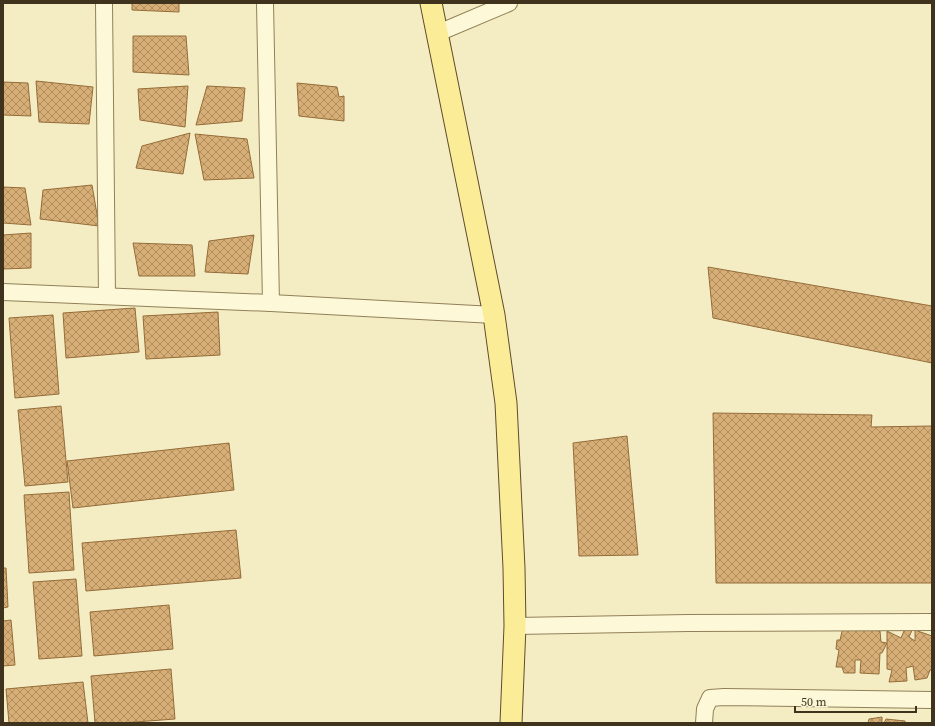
<svg xmlns="http://www.w3.org/2000/svg" width="935" height="726" font-family="'Source Serif 4',serif">
	<style>
		.building { fill: url(#building-cross-hatch); stroke: #946c39 }
		.lines { fill: none; stroke-linecap: round; stroke-linejoin: round }
		.minor-casing { stroke: #918057; stroke-width: 18 }
		.major-casing { stroke: #5f4c2c; stroke-width: 23 }
		.minor { stroke: #fdf8d8; stroke-width: 16 }
		.major { stroke: #fbed97; stroke-width: 21 }
	</style>
	<defs>
		<pattern id="building-cross-hatch" width="8" height="8" patternUnits="userSpaceOnUse"><rect width="8" height="8" fill="#d7ae75"/><path d="M0 0l8 8M0 8l8-8" fill="none" stroke="#b08e5f"/></pattern>
	</defs>
	<rect width="100%" height="100%" fill="#f4edc4"/>
	<g class="building">
		<path d="M132,3H179V12L132,10Z"/>
		<path d="M133,36H186L189,75L133,72Z"/>
		<path d="M36,81L93,87L89,124L39,122Z"/>
		<path d="M3,82L28,83L31,116L3,115Z"/>
		<path d="M297,83L337,87L339,97L344,96V121L299,116Z"/>
		<path d="M188,86L185,127L140,120L138,89Z"/>
		<path d="M207,86L245,88L242,121L196,125Z"/>
		<path d="M190,133L183,174L136,168L142,146Z"/>
		<path d="M195,134L247,139L254,178L204,180Z"/>
		<path d="M92,185L99,226L40,219L43,190Z"/>
		<path d="M3,187L25,188L31,225L3,223Z"/>
		<path d="M31,233V268L3,269V235Z"/>
		<path d="M254,235L248,274L205,272L209,241Z"/>
		<path d="M133,243L192,245L195,276H139Z"/>
		<path d="M708,267L932,306V363L713,318Z"/>
		<path d="M135,308L139,352L66,358L63,313Z"/>
		<path d="M218,312L220,355L146,359L143,316Z"/>
		<path d="M53,315L59,394L15,398L9,318Z"/>
		<path d="M61,406L68,482L25,486L18,410Z"/>
		<path d="M713,413L872,415L871,427L932,426V583H716Z"/>
		<path d="M627,436L638,555L579,556L573,443Z"/>
		<path d="M229,443L234,490L73,508L67,461Z"/>
		<path d="M69,492L74,570L29,573L24,495Z"/>
		<path d="M236,530L241,578L86,591L82,543Z"/>
		<path d="M3,568H6L8,607L3,608Z"/>
		<path d="M76,579L82,656L39,659L33,582Z"/>
		<path d="M169,605L173,649L94,656L90,612Z"/>
		<path d="M11,620L15,665L3,666V621Z"/>
		<path d="M843,627L880,631L881,642L887,643L882,653H880L879,674L860,673L861,660H855V673H844L842,667H836L839,650L836,649L837,640H840Z"/>
		<path d="M913,628L909,637L915,641V630L932,636V670H930L927,678L915,680L913,666L906,668L907,681L889,682L892,670L887,669V631L901,638L904,631Z"/>
		<path d="M171,669L175,719L122,723H95L91,676Z"/>
		<path d="M83,682L88,723H9L6,689Z"/>
		<path d="M882,717V723H868L869,719Z"/>
		<path d="M886,719L905,721V723H884Z"/>
	</g>
	<g class="lines">
		<defs>
			<g id="minor">
				<path d="M104,3L107,296"/>
				<path d="M265,3L271,303"/>
				<path d="M438,33L509,3"/>
				<path d="M3,292L271,303L494,315"/>
				<path d="M515,626L688,623L932,622"/>
				<path d="M704,723L705,709L710,698L724,697L932,700"/>
			</g>
			<path id="major" d="M431,3L494,315L506,403L514,568L515,626L511,723"/>
		</defs>
		<use href="#minor" class="minor-casing"/>
		<use href="#major" class="major-casing"/>
		<use href="#minor" class="minor"/>
		<use href="#major" class="major"/>
	</g>
	<rect width="935" height="726" fill="none" stroke="#3f331d" stroke-width="8"/>
	<path d="M795 706v6h121v-6" fill="none" stroke="#3f331d" stroke-width="2"/>
	<text x="801" y="706" font-size="12" fill="#3f331d" stroke="#faf5d4" stroke-width="3" paint-order="stroke">50 m</text>
</svg>
